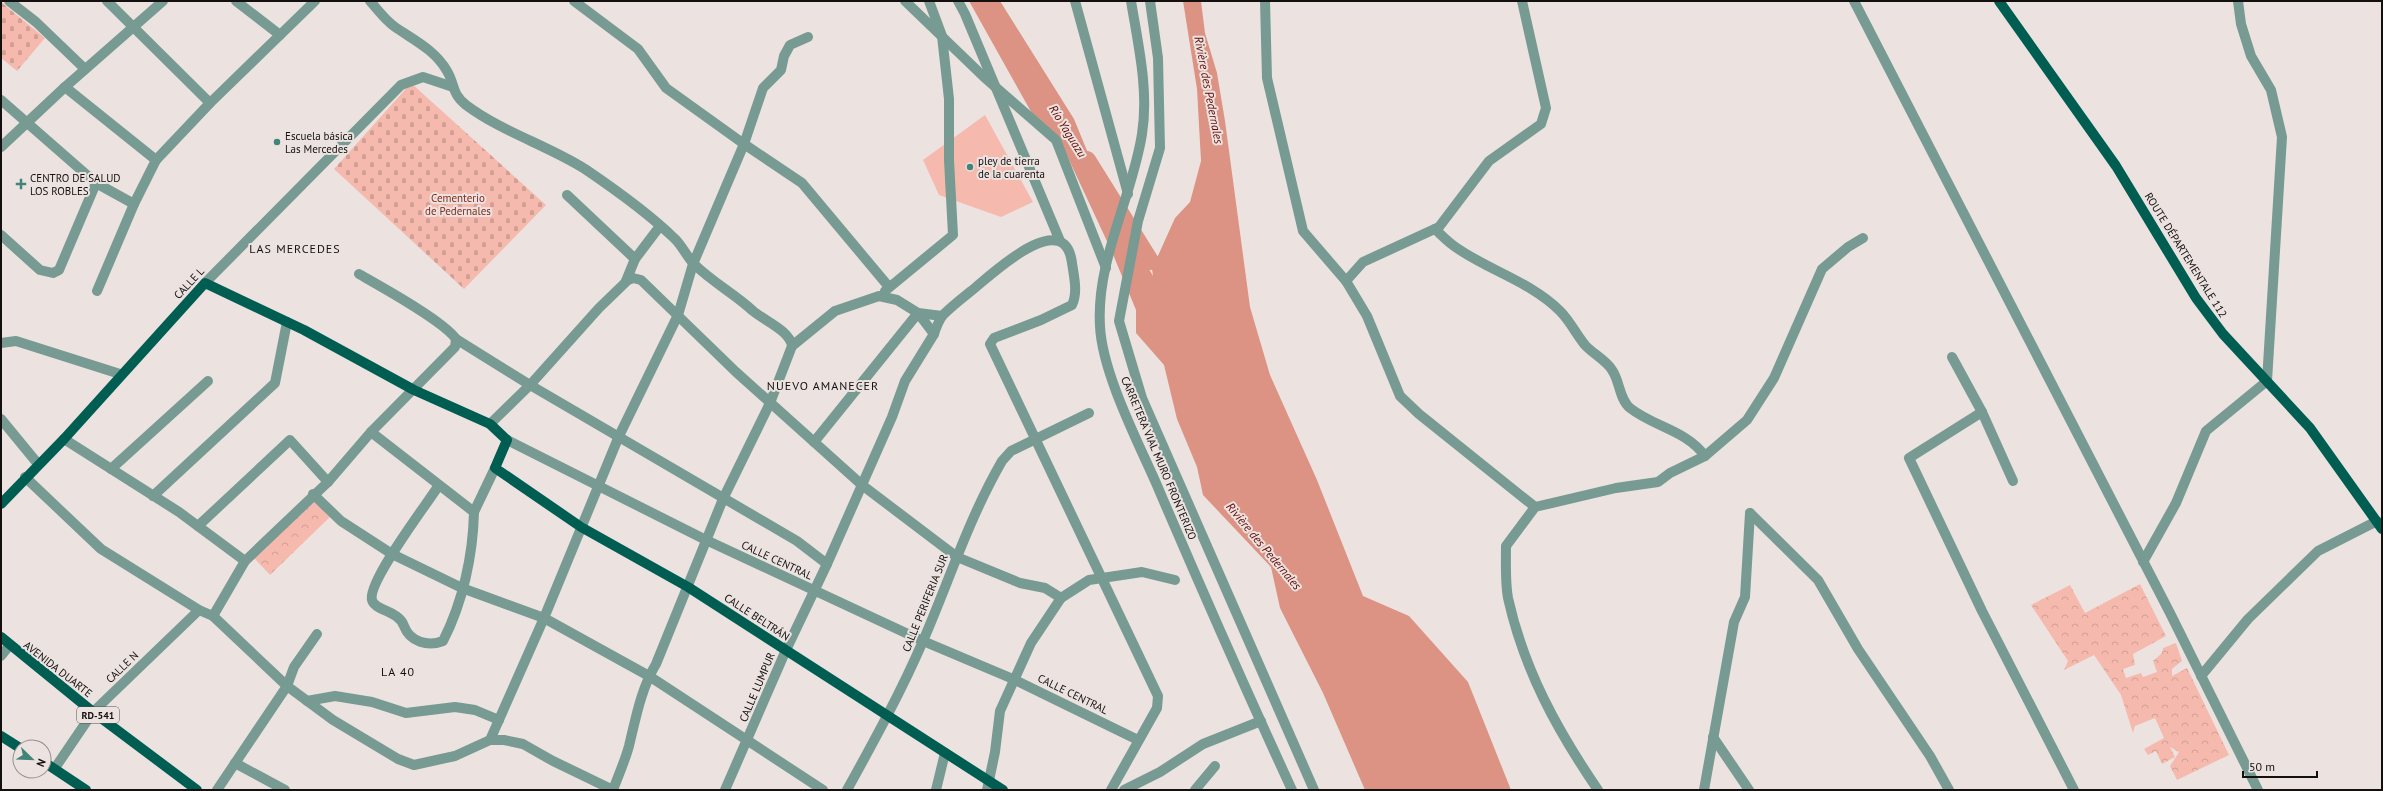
<svg xmlns="http://www.w3.org/2000/svg" width="2383" height="791" font-family="'PT Sans',sans-serif">
	<style>
		.cemetery { fill: url(#cemetery-stones) }
		.park { fill: url(#park-crowns) }
		.pitch { fill: #f5baad }
		.water { fill: #dc9383 }
		.lines { fill: none; stroke-linecap: round; stroke-linejoin: round }
		.river { stroke: #dc9383; stroke-width: 18 }
		.minor { stroke: #779b93; stroke-width: 10 }
		.major { stroke: #005d51; stroke-width: 10 }
		.poi-dot { fill: #418478; stroke: #ece3e1; stroke-width: 1.5 }
		.labels { text-anchor: middle; dominant-baseline: central; stroke-width: 4; stroke-linejoin: round; paint-order: stroke }
		.shield { fill: #ece3e1; stroke: #544f4e; stroke-width: 1 }
		.shield-label { font-size: 10px; font-weight: bold; fill: #13100f }
		.poi-label { font-size: 11px; fill: #13100f; stroke: #ece3e1; text-anchor: start }
		.park-label { font-size: 11px; fill: #802a1a; stroke: #ece3e1 }
		.street-label { font-size: 11px; fill: #13100f; stroke: #ece3e1 }
		.water-label { font-size: 12px; font-style: italic; fill: #610800; stroke: #ece3e1 }
		.neighbourhood-label { font-size: 12px; letter-spacing: 1px; fill: #13100f; stroke: #ece3e1 }
	</style>
	<defs>
		<pattern id="cemetery-stones" width="16" height="16" patternUnits="userSpaceOnUse"><rect width="16" height="16" fill="#f5baad"/><path d="M2 7V4a2 2 0 0 1 4 0v3zM10 15v-3a2 2 0 0 1 4 0v3z" fill="#d19f94"/></pattern>
		<pattern id="park-crowns" width="20" height="18" patternUnits="userSpaceOnUse"><rect width="20" height="18" fill="#f5baad"/><path d="M2 6a3 3 0 1 1 6 0M12 15a3 3 0 1 1 6 0" fill="none" stroke="#d19f94"/></pattern>
	</defs>
	<rect width="100%" height="100%" fill="#ece3e1"/>
	<g class="cemetery">
		<path d="M1,2L45,38L17,71L1,58Z"/>
		<path d="M411,83L546,205L464,289L334,169Z"/>
	</g>
	<g class="park">
		<path d="M315,501L330,517L270,575L254,558Z"/>
		<path d="M2140,584L2166,636L2133,654L2135,665L2123,669L2126,678L2141,673L2143,677L2157,672L2153,661L2162,653L2163,648L2176,643L2182,661L2172,669V676L2187,668L2229,755L2177,780L2170,766L2179,752L2170,747L2175,757L2162,764L2156,751L2148,755L2144,749L2164,738L2155,718L2135,726L2133,733L2121,695L2094,655L2064,670L2068,661L2031,605L2070,585L2085,613Z"/>
	</g>
	<path class="pitch" d="M985,115L1033,202L1001,217L939,195L923,160Z"/>
	<path class="water" d="M969,1H1000L1074,119L1104,192L1153,276L1152,269L1175,218L1190,202L1201,161L1197,89L1183,1H1201L1205,33L1217,73L1225,121L1250,307L1270,375L1317,480L1363,596L1409,616L1468,682L1511,790H1365L1323,693L1280,608L1271,567L1203,495L1197,467L1177,419L1164,365L1136,333V310L1112,252L1063,147L1034,117Z"/>
	<g class="lines">
		<path class="river" d="M1087,160L1150,261"/>
		<g class="minor">
			<path d="M9,1L36,22L85,69"/>
			<path d="M107,1L210,103"/>
			<path d="M236,1L280,35L315,1"/>
			<path d="M370,1C378,10 385,20 395,27C414,40 435,50 447,71C455,84 451,93 466,105C502,132 547,145 585,169C616,190 647,212 674,238C682,245 686,256 694,264C712,282 735,294 753,311C765,321 790,331 792,346L770,403L723,499L656,664C641,689 636,717 629,746C625,761 618,776 613,790"/>
			<path d="M574,1L638,49L666,88L744,144L802,183L889,287"/>
			<path d="M905,1L984,77L1056,140L1106,268"/>
			<path d="M958,1L965,14L1060,241"/>
			<path d="M1075,1L1128,194"/>
			<path d="M1131,1C1138,44 1149,90 1142,134C1132,198 1096,260 1100,326C1102,372 1137,440 1156,483C1200,586 1245,688 1292,790"/>
			<path d="M1150,1L1158,58L1160,148L1138,221L1119,321L1142,398L1314,790"/>
			<path d="M1265,1L1267,78L1303,231L1346,281L1367,316L1400,396L1419,414L1535,507"/>
			<path d="M1854,1L2170,613L2258,790"/>
			<path d="M65,87L156,160L210,103L280,35"/>
			<path d="M1,100L96,183L59,270L53,273L40,270L1,235"/>
			<path d="M1,147L65,87L163,1"/>
			<path d="M96,183L134,204"/>
			<path d="M567,195L635,259"/>
			<path d="M1435,229C1441,235 1447,241 1454,246C1487,270 1530,281 1560,311C1570,321 1576,334 1585,345C1593,354 1606,360 1612,370C1620,381 1619,399 1630,408C1654,427 1686,430 1705,456"/>
			<path d="M626,281L635,259L660,226"/>
			<path d="M1346,281L1363,262L1439,227L1489,161L1541,124L1546,108L1522,1"/>
			<path d="M205,283L401,85L423,77L453,87"/>
			<path d="M97,291L134,204L156,160"/>
			<path d="M885,291L953,235L949,160V99L942,36L929,1"/>
			<path d="M934,334C936,328 939,320 943,315C953,305 965,296 976,287C994,272 1065,206 1072,263C1074,277 1078,292 1072,305L1041,320L994,338L990,344L1158,696L1157,708L1111,790"/>
			<path d="M456,339L530,385L599,308L628,280L633,278L641,280L736,372L862,485L957,557L1020,583L1045,588L1061,598"/>
			<path d="M1,343L16,341L120,374"/>
			<path d="M1952,357L1982,412L2013,481"/>
			<path d="M1982,412L1909,458L1982,611L2074,790"/>
			<path d="M1,419L38,464"/>
			<path d="M490,424L530,385L797,541L827,564"/>
			<path d="M371,432L474,512C473,555 463,602 443,641C428,647 410,642 404,626C398,610 375,611 372,600C367,582 427,504 439,485"/>
			<path d="M64,439L179,512L245,561"/>
			<path d="M507,440L706,540L923,641L1013,679L1138,740"/>
			<path d="M814,442L918,313L942,316"/>
			<path d="M111,469L208,381"/>
			<path d="M25,477L101,549L199,610L213,616L287,686L333,720L398,759L414,765L455,756L490,740H504L523,744L553,761L613,790"/>
			<path d="M313,494L341,521L392,554L462,588L544,618L649,676L823,790"/>
			<path d="M153,496L275,383L287,322"/>
			<path d="M474,512L495,468"/>
			<path d="M1750,513L1818,580L1858,649L1930,756L1949,790"/>
			<path d="M198,526L290,440L328,482"/>
			<path d="M2143,562L2176,503L2206,431L2267,381L2282,137L2271,90L2251,56L2241,24L2238,1"/>
			<path d="M213,616L245,561L328,482L371,432L455,347L456,339C444,321 380,286 359,274"/>
			<path d="M1,656L9,646"/>
			<path d="M2201,676L2248,619L2318,551L2377,521"/>
			<path d="M307,701L335,696L372,702L406,713L455,707L475,710L499,720"/>
			<path d="M1713,737L1749,790"/>
			<path d="M490,740L544,618L619,436L678,315L693,264L744,144L763,88L781,70L784,56L790,45L808,37"/>
			<path d="M235,763L285,790"/>
			<path d="M55,768L93,712L199,610"/>
			<path d="M217,790L287,686L294,667L317,634"/>
			<path d="M725,790L786,650L827,564L892,417L905,381L934,334L918,313L897,300L879,296L835,311L792,346"/>
			<path d="M847,790C874,741 901,692 923,641C949,581 969,518 1002,461L1011,451L1089,413"/>
			<path d="M936,790L945,753"/>
			<path d="M987,790L995,752L1000,711L1031,643L1061,598L1089,580L1142,572L1175,580"/>
			<path d="M1124,790L1160,772L1203,744L1261,721"/>
			<path d="M1195,790L1215,766"/>
			<path d="M1598,790C1557,730 1524,670 1508,598C1505,582 1506,563 1506,546L1535,507L1616,488L1658,482L1670,473L1705,456L1747,420L1774,378L1822,269L1848,247L1863,238"/>
			<path d="M1704,790L1734,622L1745,597L1750,513"/>
		</g>
		<g class="major">
			<path d="M1999,1L2116,166L2196,298L2223,334L2310,428L2382,529"/>
			<path d="M1,504L64,439L205,283L304,330L414,390L490,424L507,440L495,468L581,527L688,587L1003,790"/>
			<path d="M1,637L93,712L197,790"/>
			<path d="M1,736L20,748"/>
			<path d="M44,762L86,790"/>
		</g>
	</g>
	<g class="poi-dot">
		<circle cx="277" cy="142" r="4"/>
		<circle cx="970" cy="167" r="4"/>
		<path d="M19 178h4v4h4v4h-4v4h-4v-4h-4v-4h4z"/>
	</g>
	<g class="labels">
		<rect class="shield" x="77" y="707" width="42" height="16" rx="3"/>
		<g class="shield-label">
			<text x="98" y="715">RD-541</text>
		</g>
		<g class="poi-label">
			<text x="285" y="136">Escuela básica<tspan x="285" dy="13">Las Mercedes</tspan></text>
			<text x="978" y="161">pley de tierra<tspan x="978" dy="13">de la cuarenta</tspan></text>
			<text x="30" y="178">CENTRO DE SALUD<tspan x="30" dy="13">LOS ROBLES</tspan></text>
		</g>
		<g class="park-label">
			<text x="458" y="198">Cementerio<tspan x="458" dy="13">de Pedernales</tspan></text>
		</g>
		<g class="street-label">
			<text transform="translate(2186 255) rotate(58)">ROUTE DÉPARTEMENTALE 112</text>
			<text transform="translate(189 283) rotate(-47)">CALLE L</text>
			<text transform="translate(1159 458) rotate(67)">CARRETERA VIAL MURO FRONTERIZO</text>
			<text transform="translate(777 560) rotate(25)">CALLE CENTRAL</text>
			<text transform="translate(925 603) rotate(-68)">CALLE PERIFERIA SUR</text>
			<text transform="translate(757 617) rotate(33)">CALLE BELTRÁN</text>
			<text transform="translate(122 667) rotate(-44)">CALLE N</text>
			<text transform="translate(58 669) rotate(38)">AVENIDA DUARTE</text>
			<text transform="translate(757 687) rotate(-67)">CALLE LUMPUR</text>
			<text transform="translate(1073 694) rotate(26)">CALLE CENTRAL</text>
		</g>
		<g class="water-label">
			<text transform="translate(1209 90) rotate(79)">Rivière des Pedernales</text>
			<text transform="translate(1068 131) rotate(58)">Río Yaguazu</text>
			<text transform="translate(1264 546) rotate(50)">Rivière des Pedernales</text>
		</g>
		<g class="neighbourhood-label">
			<text x="295" y="248">LAS MERCEDES</text>
			<text x="823" y="385">NUEVO AMANECER</text>
			<text x="398" y="671">LA 40</text>
		</g>
	</g>
	<rect width="2383" height="791" fill="none" stroke="#13100f" stroke-width="4"/>
	<g transform="translate(32 759) rotate(113)"><circle r="19" fill="#ece3e1" stroke="#958f8d"/>
	<path d="M0-3L7 15L0 10L-7 15Z" fill="#418478"/>
	<text y="-6" font-size="11" font-weight="bold" text-anchor="middle" fill="#13100f">N</text>
	</g>
	<path d="M2243 771v6h74v-6" fill="none" stroke="#13100f" stroke-width="2"/>
	<text x="2249" y="771" font-size="12" fill="#13100f" stroke="#ece3e1" stroke-width="3" paint-order="stroke">50 m</text>
</svg>
